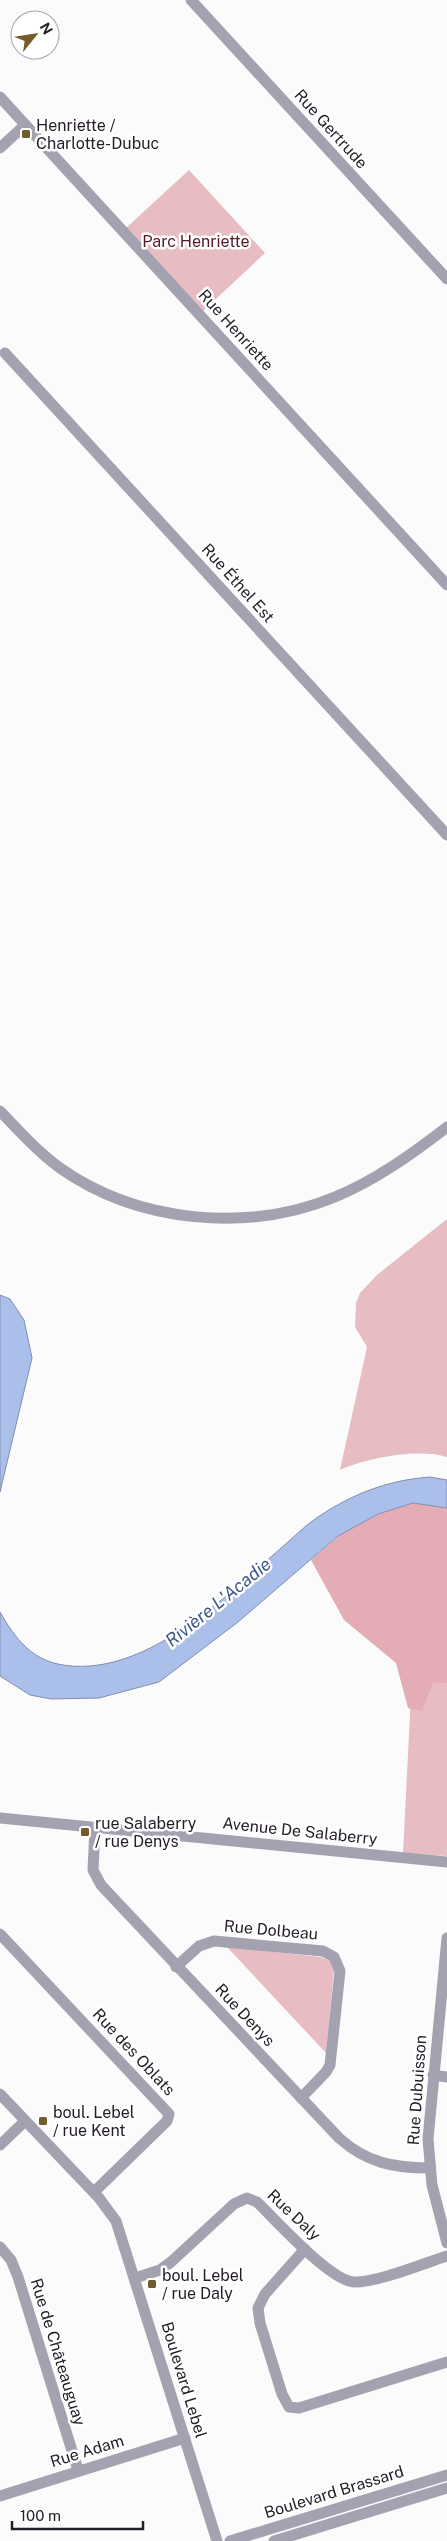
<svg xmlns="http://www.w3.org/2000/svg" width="447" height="2541" font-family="'Public Sans',sans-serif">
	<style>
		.green { fill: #e7bcc2 }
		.forest { fill: #e4acb5 }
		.water { fill: #aabfea; stroke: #828eb0 }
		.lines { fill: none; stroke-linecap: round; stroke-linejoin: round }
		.minor { stroke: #a3a2b1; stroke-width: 11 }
		.poi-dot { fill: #725c2c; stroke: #fff; stroke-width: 2 }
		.labels { text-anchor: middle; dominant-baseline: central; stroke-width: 5; stroke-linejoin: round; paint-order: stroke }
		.poi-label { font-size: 16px; fill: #241c27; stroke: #fff; text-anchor: start }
		.street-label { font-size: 16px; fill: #241c27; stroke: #fff }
		.park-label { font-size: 16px; fill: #581728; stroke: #fff }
		.water-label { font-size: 18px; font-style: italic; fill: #3d558d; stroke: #fff }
	</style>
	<rect width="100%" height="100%" fill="#fbfbfb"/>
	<g class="green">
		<path d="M189,170L265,253L203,311L126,228Z"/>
		<path d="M447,1219V1457C419,1448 366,1458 340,1470L367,1347L355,1327L356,1303L360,1293L377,1275Z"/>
		<path d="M412,1675L447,1676V1856L403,1853Z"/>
		<path d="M227,1947L321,1957L330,1961L334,1970L326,2053Z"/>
	</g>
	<path class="forest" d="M413,1503L447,1508V1683L433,1682L422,1711L408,1708L396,1663L344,1620L311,1560L341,1534L378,1514Z"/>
	<g class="water">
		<path d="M0,1295L10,1299L24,1320L32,1358L0,1492Z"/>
		<path d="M430,1477L447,1480V1508L413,1503L378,1514L338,1536L238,1622L159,1682L99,1698L51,1699L30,1695L0,1676V1612C22,1651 43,1669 90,1666C162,1660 228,1594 280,1549C292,1539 304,1526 318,1517C352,1494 388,1480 430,1477Z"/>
	</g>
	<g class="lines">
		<g class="minor">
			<path d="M191,0L447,279"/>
			<path d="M0,97L447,585"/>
			<path d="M0,148L25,125"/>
			<path d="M5,353L447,835"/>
			<path d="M0,1111C19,1131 38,1152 60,1168C138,1223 248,1233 335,1197C376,1180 412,1154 447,1127"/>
			<path d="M0,1818L447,1862"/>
			<path d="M95,1828L93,1870L101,1885L339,2138C367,2163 394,2168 430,2168"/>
			<path d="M0,1934L169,2114L167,2121L94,2192"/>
			<path d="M447,1938L428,2139L432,2185L447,2243"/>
			<path d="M176,1967L199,1946L214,1941L323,1951L334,1957L340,1971L330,2065L326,2072L301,2098"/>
			<path d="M433,2075L447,2077"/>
			<path d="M0,2094L99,2198L116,2221L217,2541"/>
			<path d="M0,2145L25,2121"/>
			<path d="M0,2247L11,2260L18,2277L78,2470"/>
			<path d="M305,2249L265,2294L258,2308L260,2323L282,2394L289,2407L299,2408L447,2362"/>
			<path d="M135,2278L160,2270L171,2262L234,2204L247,2198L257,2202C276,2220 329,2280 354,2282C376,2283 425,2263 447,2256"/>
			<path d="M0,2496L185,2438"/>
			<path d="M230,2541L447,2475"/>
			<path d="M274,2541L447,2488"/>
		</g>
	</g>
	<g class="poi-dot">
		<rect x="21" y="129" width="10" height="10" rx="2.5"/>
		<rect x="80" y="1827" width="10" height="10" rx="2.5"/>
		<rect x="38" y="2116" width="10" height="10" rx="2.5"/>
		<rect x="147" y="2279" width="10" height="10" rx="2.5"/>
	</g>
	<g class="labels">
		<g class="poi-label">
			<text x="36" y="125">Henriette /<tspan x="36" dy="18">Charlotte-Dubuc</tspan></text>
			<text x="95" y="1823">rue Salaberry<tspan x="95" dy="18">/ rue Denys</tspan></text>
			<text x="53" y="2112">boul. Lebel<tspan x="53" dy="18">/ rue Kent</tspan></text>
			<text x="162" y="2275">boul. Lebel<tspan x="162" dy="18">/ rue Daly</tspan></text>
		</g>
		<g class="street-label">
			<text transform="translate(331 129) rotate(48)">Rue Gertrude</text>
			<text transform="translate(236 330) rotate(48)">Rue Henriette</text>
			<text transform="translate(238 583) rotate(48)">Rue Éthel Est</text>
			<text transform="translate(300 1831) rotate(6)">Avenue De Salaberry</text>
			<text transform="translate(271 1930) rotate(5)">Rue Dolbeau</text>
			<text transform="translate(245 2015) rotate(47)">Rue Denys</text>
			<text transform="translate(134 2052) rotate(47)">Rue des Oblats</text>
			<text transform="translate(417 2090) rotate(-86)">Rue Dubuisson</text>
			<text transform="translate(294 2215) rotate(43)">Rue Daly</text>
			<text transform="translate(58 2352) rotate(73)">Rue de Châteauguay</text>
			<text transform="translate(184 2380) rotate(73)">Boulevard Lebel</text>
			<text transform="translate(87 2451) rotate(-17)">Rue Adam</text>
			<text transform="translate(334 2492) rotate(-17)">Boulevard Brassard</text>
		</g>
		<g class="park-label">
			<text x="196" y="241">Parc Henriette</text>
		</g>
		<g class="water-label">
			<text transform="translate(218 1602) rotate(-39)">Rivière L'Acadie</text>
		</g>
	</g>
	<g transform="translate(35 35) rotate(60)"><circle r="24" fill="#ffffff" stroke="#a7a4a9"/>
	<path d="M0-4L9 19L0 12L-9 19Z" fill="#725c2c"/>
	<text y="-8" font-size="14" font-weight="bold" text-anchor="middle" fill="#241c27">N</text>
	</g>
	<path d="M12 2521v8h131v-8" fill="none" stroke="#241c27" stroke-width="2.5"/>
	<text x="20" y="2521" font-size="15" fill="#241c27" stroke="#ffffff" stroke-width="4" paint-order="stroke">100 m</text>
</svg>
